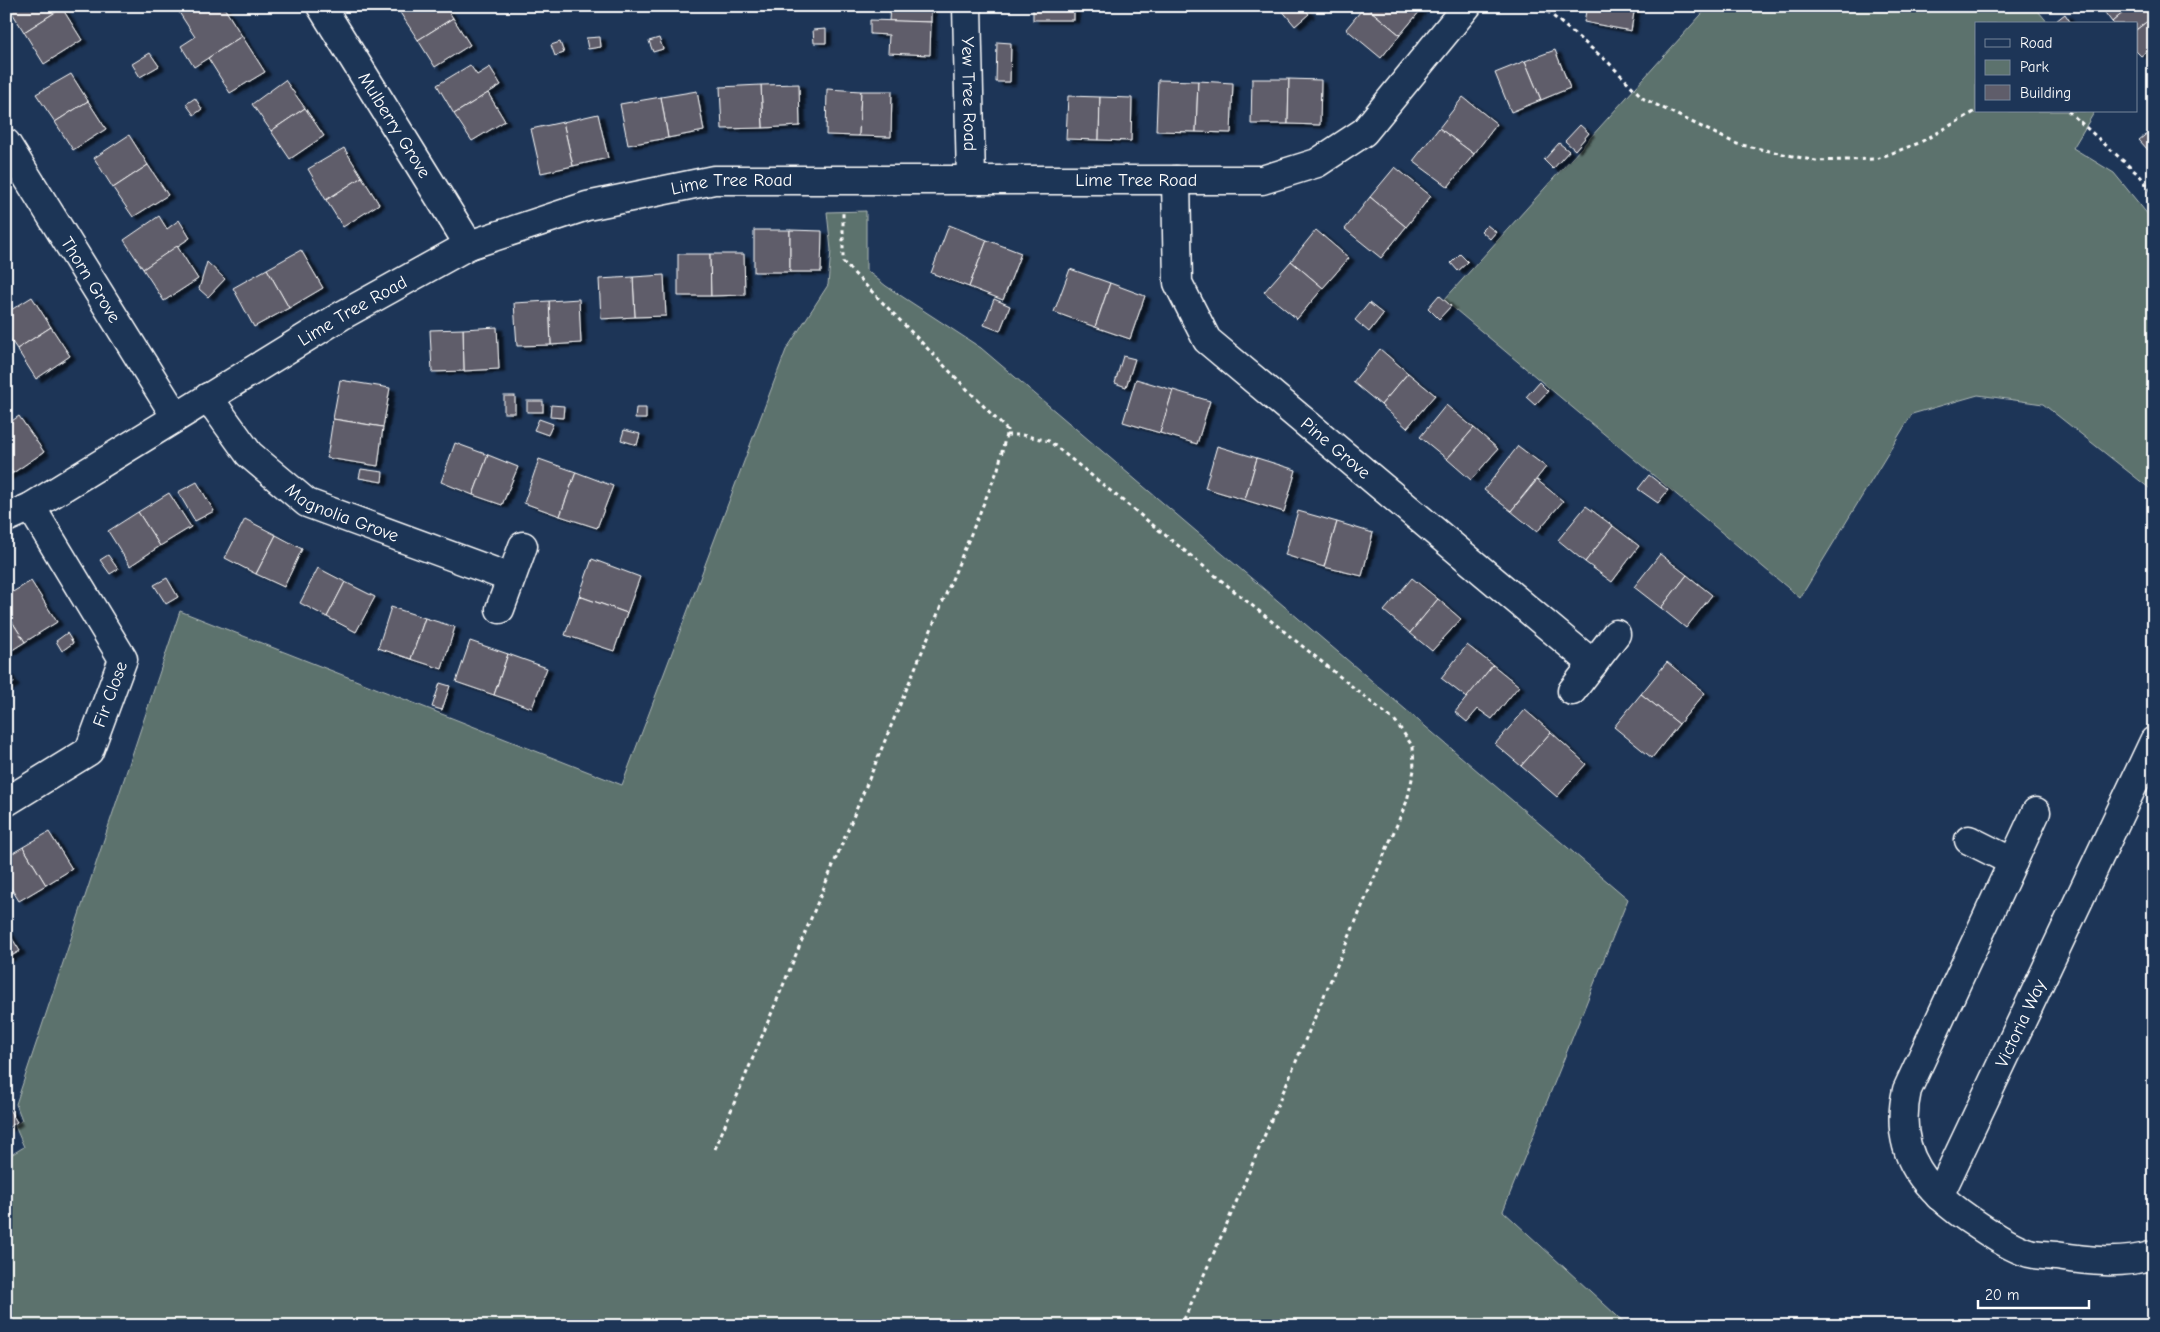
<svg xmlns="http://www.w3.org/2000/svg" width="2160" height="1332" font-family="'Comic Neue',sans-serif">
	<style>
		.green { fill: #5c726d; stroke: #aeb8b6 }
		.building { fill: #5f5d6a; stroke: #fff; filter: url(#shadow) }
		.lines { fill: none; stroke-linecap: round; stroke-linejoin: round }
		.street-casing { stroke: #fff; stroke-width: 31 }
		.path { stroke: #fff; stroke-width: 3; stroke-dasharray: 4 4; stroke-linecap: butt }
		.street { stroke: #1d3557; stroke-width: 28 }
		.labels { text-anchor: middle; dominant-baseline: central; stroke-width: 4; stroke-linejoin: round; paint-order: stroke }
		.street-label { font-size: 18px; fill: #fff; stroke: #1d3557 }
	</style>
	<defs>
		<filter id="shadow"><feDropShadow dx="5.5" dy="3" stdDeviation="1" flood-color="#0009"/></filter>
	</defs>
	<rect width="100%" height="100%" fill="#1d3557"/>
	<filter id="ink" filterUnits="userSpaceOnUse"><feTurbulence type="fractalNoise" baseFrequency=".02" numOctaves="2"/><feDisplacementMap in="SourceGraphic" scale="10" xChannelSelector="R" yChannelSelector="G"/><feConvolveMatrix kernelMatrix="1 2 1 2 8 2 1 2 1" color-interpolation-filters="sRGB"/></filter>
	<g filter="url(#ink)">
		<g class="green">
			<path d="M1709,6H2034L2049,24H1976V111H2095L2073,148L2114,173L2154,222V492L2043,404L1978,395L1912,414L1800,598L1444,300Z"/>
			<path d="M866,211V270L886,286L981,348L1628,899L1503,1211L1628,1326H6V1158L24,1147L15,1126L22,1120L16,1104L180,611L622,785L786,350L828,285L831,250L827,212Z"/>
		</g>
		<g class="building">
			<path d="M8,6H61L62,8L24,32Z"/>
			<path d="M175,6H223L242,36L194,67L181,46L195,37Z"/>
			<path d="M407,6H445L453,18L418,40L399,11Z"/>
			<path d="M890,6H931V22L889,21Z"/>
			<rect x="1033" y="6" width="41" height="14"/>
			<path d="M1285,6H1302L1309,14L1295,26L1281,9Z"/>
			<path d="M1365,6H1415L1420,11L1400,35Z"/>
			<path d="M1365,6L1400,35L1381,58L1346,29Z"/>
			<path d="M1587,6H1635L1631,31L1584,22Z"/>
			<path d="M2100,6H2131L2112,22Z"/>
			<path d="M2131,6H2154V16L2136,30V24H2114L2112,22Z"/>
			<path d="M62,8L82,40L44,64L24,32Z"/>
			<path d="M2065,14L2071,23L2070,24H2059L2056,21Z"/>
			<path d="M2154,16V46L2141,56L2136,51V30Z"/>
			<path d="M453,18L470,45L435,67L418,40Z"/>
			<path d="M870,20L931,22L930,55L888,53L889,35L870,34Z"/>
			<path d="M826,29V43H814L813,30Z"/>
			<path d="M242,36L265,72L230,93L208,58Z"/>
			<path d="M600,37L601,47L588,49L586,38Z"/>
			<path d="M659,38L663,49L653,52L649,41Z"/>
			<path d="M560,42L564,53L555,56L551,45Z"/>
			<path d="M997,42L1011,43L1010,82H996Z"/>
			<path d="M1555,50L1570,88L1541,100L1525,61Z"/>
			<path d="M150,53L159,66L140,77L132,64Z"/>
			<path d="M1525,61L1541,100L1511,112L1495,73Z"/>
			<path d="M470,65L477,75L490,67L501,85L454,114L437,85Z"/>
			<path d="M71,74L88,101L55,122L36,94Z"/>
			<path d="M1252,79H1289L1288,124H1251Z"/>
			<path d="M1289,79L1321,80L1320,125L1288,124Z"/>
			<path d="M285,80L305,108L271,131L252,104Z"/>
			<path d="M1158,80L1198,81L1196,132L1156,131Z"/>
			<path d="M1198,81L1233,83L1231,133L1196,132Z"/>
			<path d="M799,84L800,126L763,128L761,85Z"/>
			<path d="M761,85L763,128L722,129L720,87Z"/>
			<path d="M827,89L861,91L859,136L826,135Z"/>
			<path d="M697,91L704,131L668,138L661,97Z"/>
			<path d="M861,91H892L891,137L859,136Z"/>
			<path d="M488,93L505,121L472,141L454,114Z"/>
			<path d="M1068,96L1100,97L1099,140L1066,139Z"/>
			<path d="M661,97L668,138L628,145L620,104Z"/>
			<path d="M1100,97L1132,98L1131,141L1099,140Z"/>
			<path d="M1463,97L1497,124L1474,154L1439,128Z"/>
			<path d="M195,98L202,109L194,115L186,104Z"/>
			<path d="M88,101L106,129L73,150L55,122Z"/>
			<path d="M305,108L324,136L290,159L271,131Z"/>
			<path d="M598,114L608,158L573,166L563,122Z"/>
			<path d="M563,122L573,166L541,173L531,129Z"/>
			<path d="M1580,125L1589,133L1575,150L1565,141Z"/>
			<path d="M1439,128L1474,154L1448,187L1413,161Z"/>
			<path d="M2154,128V147L2149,151L2139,140Z"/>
			<path d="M129,135L148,165L113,188L94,158Z"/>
			<path d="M1559,143L1569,151L1553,169L1544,160Z"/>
			<path d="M344,148L362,177L326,200L308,169Z"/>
			<path d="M148,165L168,195L133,217L113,188Z"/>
			<path d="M1395,167L1431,196L1406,227L1370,197Z"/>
			<path d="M362,177L379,204L343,227L326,200Z"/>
			<path d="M1370,197L1406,227L1381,258L1345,229Z"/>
			<path d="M159,216L167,229L179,220L190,238L143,269L124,240Z"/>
			<path d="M949,225L987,240L969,287L931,273Z"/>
			<path d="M1487,225L1496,232L1490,239L1481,231Z"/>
			<rect x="754" y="230" width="36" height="42"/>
			<path d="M790,230L822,231L821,272H790Z"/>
			<path d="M1316,230L1349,258L1323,288L1291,261Z"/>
			<path d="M987,240L1021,253L1003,300L969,287Z"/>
			<path d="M177,246L198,279L164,301L143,269Z"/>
			<path d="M301,250L323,288L289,308L267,269Z"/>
			<path d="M678,254H710L711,296H678Z"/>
			<path d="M710,254H744L745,295L711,296Z"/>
			<path d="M1460,254L1468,262L1458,271L1451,263Z"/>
			<path d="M1291,261L1323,288L1297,319L1264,292Z"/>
			<path d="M207,262L225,279L208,297L199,289Z"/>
			<path d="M267,269L289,308L254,327L233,288Z"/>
			<path d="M1070,269L1110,283L1095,327L1054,312Z"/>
			<path d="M664,275L666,316L635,317L633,277Z"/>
			<path d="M633,277L635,317L601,319L599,279Z"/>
			<path d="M1110,283L1145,296L1130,339L1095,327Z"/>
			<path d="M1439,295L1451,306L1439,319L1428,308Z"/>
			<path d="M32,297L51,327L17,349L6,333V313Z"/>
			<path d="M579,299L581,343L551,345L549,301Z"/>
			<path d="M994,299L1010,306L1000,331L984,325Z"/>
			<path d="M549,301L551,345L517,346L514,303Z"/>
			<path d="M1369,303L1383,314L1369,332L1355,320Z"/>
			<path d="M51,327L70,356L36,379L17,349Z"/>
			<path d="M497,327L499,369L464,371L463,329Z"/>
			<path d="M463,329L464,371L432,372L430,330Z"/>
			<path d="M1380,349L1408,373L1381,405L1353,382Z"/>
			<path d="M1123,356L1135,359L1126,387L1115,383Z"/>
			<path d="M1408,373L1435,395L1407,428L1381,405Z"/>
			<path d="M1136,379L1173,390L1160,433L1123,422Z"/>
			<path d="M340,380L390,388L383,427L333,419Z"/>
			<path d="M1539,382L1548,391L1535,405L1526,397Z"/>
			<path d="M1173,390L1210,401L1197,444L1160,433Z"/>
			<rect x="504" y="396" width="11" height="17"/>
			<rect x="527" y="401" width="16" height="11"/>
			<path d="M551,405L564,406L563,418L550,417Z"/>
			<path d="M1446,405L1474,428L1447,459L1420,437Z"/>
			<path d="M636,408H646V419H635Z"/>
			<path d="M19,416L44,452L13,473L6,464V425Z"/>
			<path d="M333,419L383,427L378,466L327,458Z"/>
			<path d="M539,419L553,424L548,435L534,430Z"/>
			<path d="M1474,428L1498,449L1471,480L1447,459Z"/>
			<path d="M624,430L640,434L637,445L621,440Z"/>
			<path d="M455,443L488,455L473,495L441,482Z"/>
			<path d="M1217,446L1257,458L1245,500L1205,488Z"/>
			<path d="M1518,446L1546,467L1511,511L1484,490Z"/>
			<path d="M488,455L518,467L502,505L473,495Z"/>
			<path d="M1257,458L1296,470L1284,512L1245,500Z"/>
			<path d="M539,459L576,472L560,516L524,503Z"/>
			<path d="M6,464L13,473L6,477Z"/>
			<path d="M361,469L383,472L382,482L359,478Z"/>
			<path d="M576,472L613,486L597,528L560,516Z"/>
			<path d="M1649,475L1668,490L1658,503L1638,489Z"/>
			<path d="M1537,480L1563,501L1537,532L1511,511Z"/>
			<path d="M197,482L214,511L195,521L178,492Z"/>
			<path d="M169,493L191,527L160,546L138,512Z"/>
			<path d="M1586,506L1613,526L1585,562L1558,540Z"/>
			<path d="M1298,511L1337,522L1324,567L1285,555Z"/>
			<path d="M138,512L160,546L130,566L108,531Z"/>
			<path d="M245,519L276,535L256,574L225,558Z"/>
			<path d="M1337,522L1373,533L1362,576L1324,567Z"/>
			<path d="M1613,526L1639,546L1612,582L1585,562Z"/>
			<path d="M276,535L302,549L284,587L256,574Z"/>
			<path d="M1660,554L1687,575L1661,608L1634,587Z"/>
			<path d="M108,555L118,569L110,574L100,560Z"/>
			<path d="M592,559L640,577L627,613L579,596Z"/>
			<path d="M318,568L345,582L327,617L300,603Z"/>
			<path d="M1687,575L1712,595L1686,628L1661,608Z"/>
			<path d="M167,578L178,597L166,604L154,585Z"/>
			<path d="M1412,578L1438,599L1410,633L1384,611Z"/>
			<path d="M31,581L57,622L25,642L6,612V596Z"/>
			<path d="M345,582L375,597L356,632L327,617Z"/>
			<path d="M579,596L627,613L614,651L565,635Z"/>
			<path d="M1438,599L1461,619L1432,651L1410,633Z"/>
			<path d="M391,607L425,618L411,659L378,648Z"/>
			<path d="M6,612L25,642L6,654Z"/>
			<path d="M425,618L455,627L442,669L411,659Z"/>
			<path d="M67,633L73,643L62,651L56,641Z"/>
			<path d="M470,641L508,654L494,695L456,682Z"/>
			<path d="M1467,645L1493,665L1467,698L1441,678Z"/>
			<path d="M508,654L547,668L532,708L494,695Z"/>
			<path d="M1667,662L1705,693L1679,724L1641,694Z"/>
			<path d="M1493,665L1519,686L1492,719L1478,709L1467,722L1455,712Z"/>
			<path d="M7,672L14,683L6,688V673Z"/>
			<path d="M440,683L450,686L442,710L432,707Z"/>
			<path d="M1641,694L1679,724L1652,758L1614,727Z"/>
			<path d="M1525,710L1551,732L1521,766L1495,744Z"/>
			<path d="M1551,732L1586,764L1557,797L1521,766Z"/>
			<path d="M49,832L72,869L46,885L23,847Z"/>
			<path d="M23,847L46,885L19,901L6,880V857Z"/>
			<path d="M6,929L20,951L6,959Z"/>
			<path d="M6,1105L17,1122L6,1129Z"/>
		</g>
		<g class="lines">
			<defs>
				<g id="street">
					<path id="s1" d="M321,6L469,245"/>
					<path id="s2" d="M967,6L971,180"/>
					<path id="s3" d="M6,143L176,417"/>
					<path id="s4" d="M1176,180L1178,283L1207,340L1593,664"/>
					<path id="s5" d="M208,397L249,454L307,503L511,578"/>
					<path id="s6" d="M6,518L31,507L341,316L469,245L587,206L714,180H1262L1317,163L1364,132L1467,6"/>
					<path d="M500,609L523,546"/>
					<path d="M1572,691L1616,634"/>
					<path id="s7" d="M6,802L89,751L123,659L31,507"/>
					<path d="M2036,812L1907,1090C1892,1155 1926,1192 1979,1226C1994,1236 2012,1248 2029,1253C2037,1255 2047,1255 2056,1256C2088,1261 2121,1265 2154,1255"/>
					<path d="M1969,840L2013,862"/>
					<path id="s8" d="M1939,1196L2154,741"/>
				</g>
			</defs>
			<use href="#street" class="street-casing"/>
			<g class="path">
				<path d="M1541,6L1609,63L1644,99L1737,144L1816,161L1876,159L1919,143L1976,111"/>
				<path d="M2068,111L2141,177L2154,196"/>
				<path d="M1006,435H1022L1049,441L1396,722L1413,747L1414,770L1407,801L1229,1219L1181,1326"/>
				<path d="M2149,708L2154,697"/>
				<path d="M715,1149L998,469L1007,430L843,262V213"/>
			</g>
			<use href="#street" class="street"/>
		</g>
	</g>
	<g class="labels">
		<g class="street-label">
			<text stroke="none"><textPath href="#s2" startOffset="88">Yew Tree Road</textPath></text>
			<text stroke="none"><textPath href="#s1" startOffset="140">Mulberry Grove</textPath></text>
			<text stroke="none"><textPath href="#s6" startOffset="1214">Lime Tree Road</textPath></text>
			<text stroke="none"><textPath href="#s6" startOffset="809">Lime Tree Road</textPath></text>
			<text stroke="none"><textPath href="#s3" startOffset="161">Thorn Grove</textPath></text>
			<text stroke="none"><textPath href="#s6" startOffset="404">Lime Tree Road</textPath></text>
			<text stroke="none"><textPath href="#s4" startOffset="335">Pine Grove</textPath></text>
			<text stroke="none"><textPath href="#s5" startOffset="182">Magnolia Grove</textPath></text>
			<text stroke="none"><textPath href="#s7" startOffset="158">Fir Close</textPath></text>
			<text stroke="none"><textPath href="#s8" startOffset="191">Victoria Way</textPath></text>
		</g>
	</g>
	<rect width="2160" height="1332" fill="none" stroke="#1d3557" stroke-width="25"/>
	<rect x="12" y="12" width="2135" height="1307" fill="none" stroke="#fff" stroke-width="2" filter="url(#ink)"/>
	<rect x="1975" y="22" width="162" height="90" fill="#1d3557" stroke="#77869a"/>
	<rect x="1985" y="39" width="25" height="8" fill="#1d3557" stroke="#77869a"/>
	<text x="2020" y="48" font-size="15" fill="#ffffff">Road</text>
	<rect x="1985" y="60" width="25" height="15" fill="#5c726d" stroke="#77869a"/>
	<text x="2020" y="72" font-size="15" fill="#ffffff">Park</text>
	<rect x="1985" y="85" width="25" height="15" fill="#5f5d6a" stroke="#77869a"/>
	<text x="2020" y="98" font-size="15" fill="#ffffff">Building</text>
	<path d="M1978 1300v8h111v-8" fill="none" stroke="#ffffff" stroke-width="2.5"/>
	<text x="1985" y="1300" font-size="15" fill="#ffffff" stroke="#1d3557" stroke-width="4" paint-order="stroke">20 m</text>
</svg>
